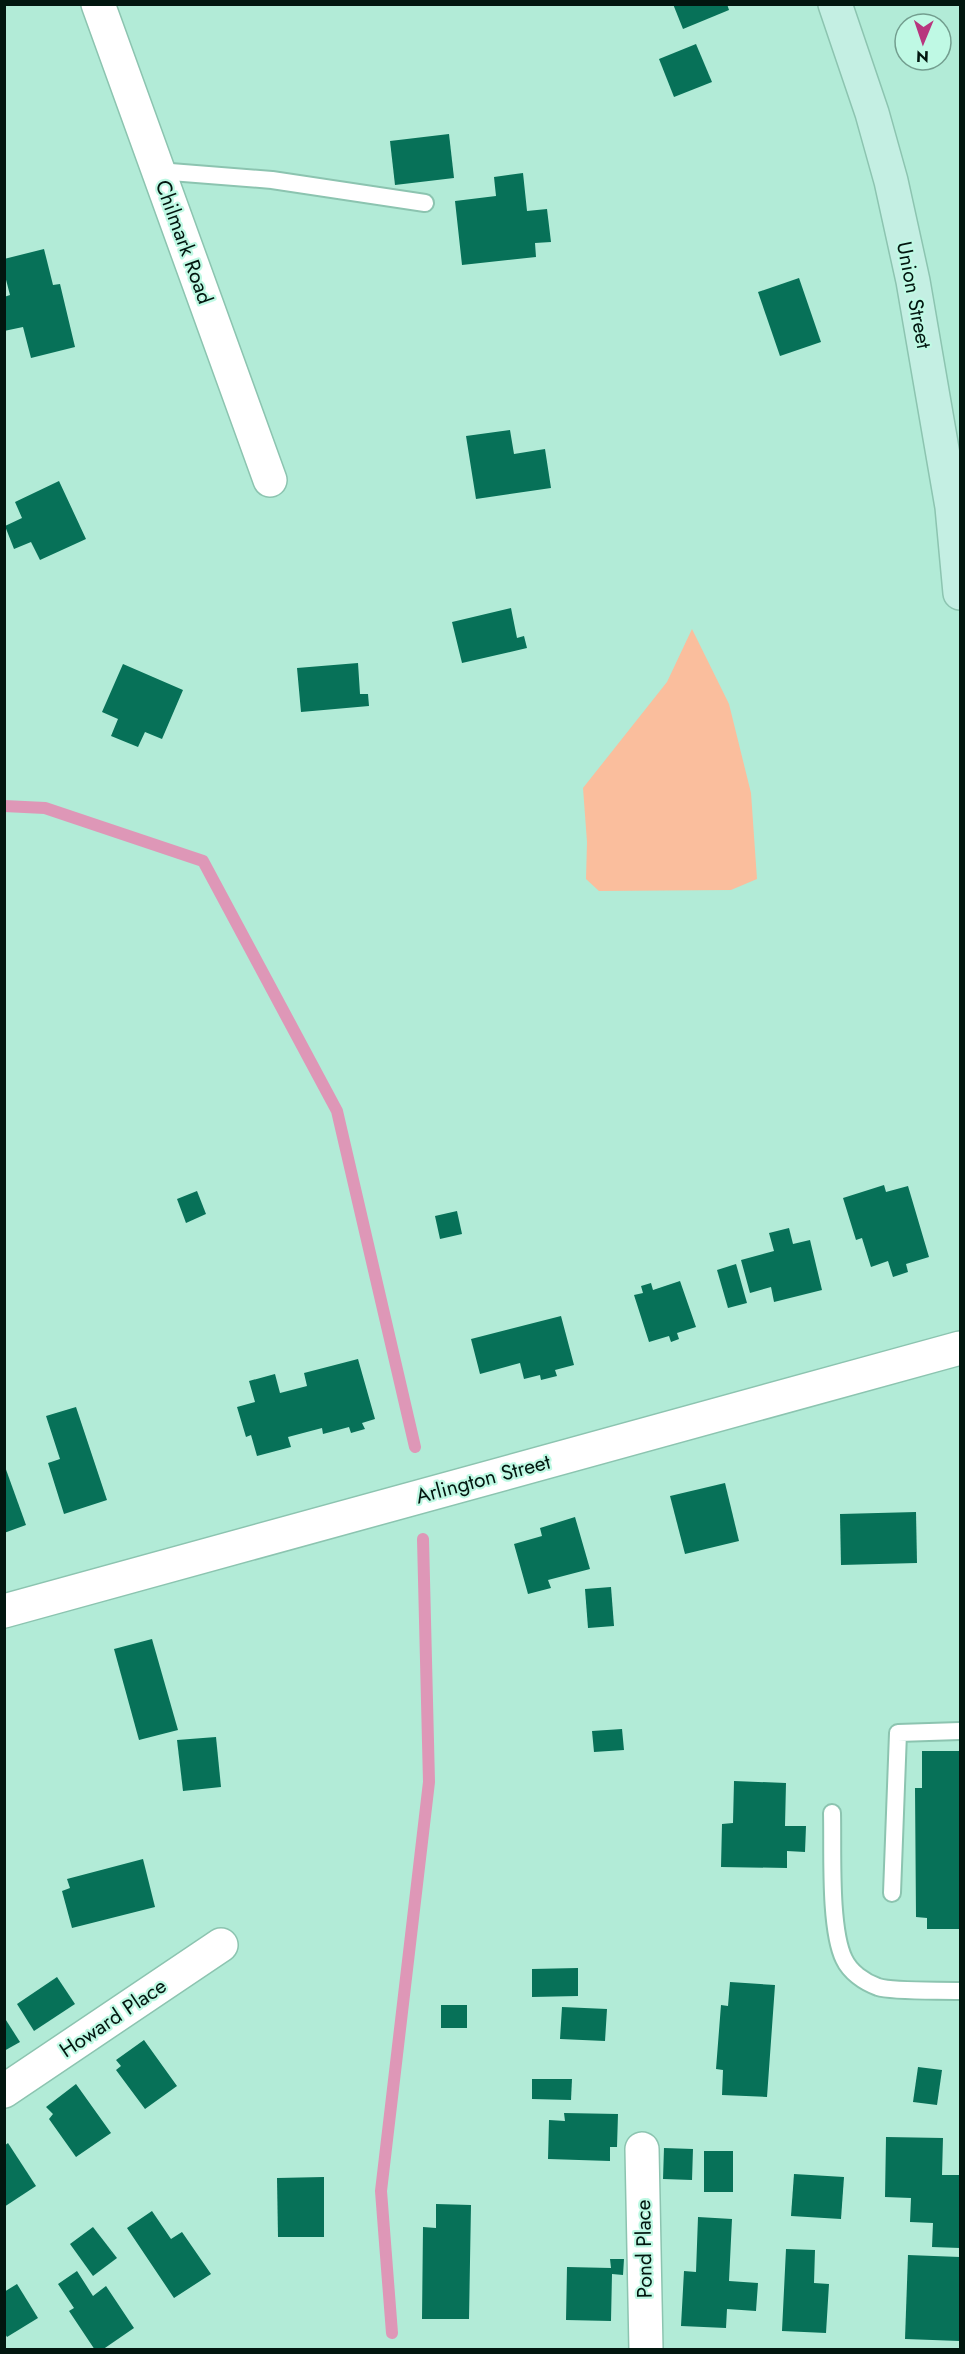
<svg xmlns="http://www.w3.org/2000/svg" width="965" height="2354" font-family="Jost,sans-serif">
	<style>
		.green { fill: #fabe9d }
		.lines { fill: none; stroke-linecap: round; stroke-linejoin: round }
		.stream { stroke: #de97b7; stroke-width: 12 }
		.building { fill: #077158 }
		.service-casing { stroke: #8cc4b0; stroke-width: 20 }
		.minor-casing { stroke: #8cc4b0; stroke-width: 36 }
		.secondary-casing { stroke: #8cc4b0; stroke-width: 36 }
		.service { stroke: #fff; stroke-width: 16 }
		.minor { stroke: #fff; stroke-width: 33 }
		.secondary { stroke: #c4efe3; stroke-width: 33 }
		.labels { text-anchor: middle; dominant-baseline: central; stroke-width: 4.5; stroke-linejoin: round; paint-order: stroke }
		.street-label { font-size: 21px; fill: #02160f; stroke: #bff9e4 }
	</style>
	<rect width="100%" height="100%" fill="#b2ebd7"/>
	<path class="green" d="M692,629L729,704L751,793L757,879L731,890L599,891L586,879L587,842L583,788L667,682Z"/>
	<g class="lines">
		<g class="stream">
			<path d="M4,806L45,808L203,861L337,1111L415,1447"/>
			<path d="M392,2333L381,2191L429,1782L423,1539"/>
		</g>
	</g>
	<g class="building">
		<path d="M673,4H727L729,10L683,29Z"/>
		<path d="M696,44L712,82L674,97L659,59Z"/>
		<path d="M449,134L454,178L395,185L390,141Z"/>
		<path d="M523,173L527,211L547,209L551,242L535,243L536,257L462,265L455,201L496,196L494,177Z"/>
		<path d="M44,249L53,285L60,284L75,347L31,358L23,327L4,331V297L10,295L4,272V259Z"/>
		<path d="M799,278L821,342L780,356L758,292Z"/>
		<path d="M510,430L514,454L545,449L551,488L476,499L466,436Z"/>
		<path d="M59,481L86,539L40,560L31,542L14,549L5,526L22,518L15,502Z"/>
		<path d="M511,608L517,638L524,636L527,648L462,663L452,622Z"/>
		<path d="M358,663L360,694H368L369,706L301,712L297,668Z"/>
		<path d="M123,664L183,690L162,739L145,732L138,747L111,736L118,719L102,712Z"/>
		<path d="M884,1185L886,1192L908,1186L929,1257L906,1264L908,1272L893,1277L888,1261L871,1267L862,1238L856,1240L843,1198Z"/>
		<path d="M197,1191L206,1214L186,1223L177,1199Z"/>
		<path d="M457,1211L462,1234L440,1239L435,1216Z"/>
		<path d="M789,1228L793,1244L810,1240L822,1290L774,1302L771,1287L750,1293L741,1260L774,1251L769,1233Z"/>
		<path d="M736,1264L747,1303L728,1308L717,1270Z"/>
		<path d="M680,1281L696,1327L677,1333L679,1339L671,1342L669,1336L649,1342L634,1295L643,1293L641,1286L651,1283L653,1290Z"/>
		<path d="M561,1316L574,1365L555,1370L557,1376L541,1380L540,1375L524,1379L520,1363L480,1374L471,1339Z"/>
		<path d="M358,1359L375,1419L362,1423L365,1429L351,1433L349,1427L323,1434L322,1428L288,1437L291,1447L257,1456L251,1435L246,1437L237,1407L255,1402L249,1381L275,1374L280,1393L307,1386L304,1373Z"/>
		<path d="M76,1407L107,1500L64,1514L48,1463L60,1459L46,1416Z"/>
		<path d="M4,1464L26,1525L4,1533Z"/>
		<path d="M725,1483L739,1541L685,1554L670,1496Z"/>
		<path d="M916,1512L917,1563L841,1565L840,1514Z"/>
		<path d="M575,1517L590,1569L548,1580L551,1588L528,1594L514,1544L542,1536L540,1528Z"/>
		<path d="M611,1587L614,1626L588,1628L585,1589Z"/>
		<path d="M152,1639L178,1730L139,1740L114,1649Z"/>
		<path d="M622,1729L624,1750L594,1752L592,1731Z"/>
		<path d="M216,1737L221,1787L183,1791L177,1740Z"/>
		<path d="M922,1751H960V1929H927V1918L916,1917L915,1788H922Z"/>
		<path d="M734,1781L786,1783L785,1826H806L805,1852L787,1851V1868L721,1867L722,1824L733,1823Z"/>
		<path d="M143,1859L155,1907L72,1928L62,1891L70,1888L67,1879Z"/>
		<path d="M578,1968V1996L532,1997V1969Z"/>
		<path d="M57,1977L75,2004L34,2031L17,2004Z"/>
		<path d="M730,1982L775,1985L767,2097L722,2095L723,2070L716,2069L721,2005L728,2006Z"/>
		<rect x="441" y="2005" width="26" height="23"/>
		<path d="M562,2007L607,2009L605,2041L560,2039Z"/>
		<path d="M4,2017L20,2042L4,2051Z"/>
		<path d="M144,2040L177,2086L145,2109L116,2070L121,2066L116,2060Z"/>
		<path d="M918,2067L942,2070L937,2105L913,2102Z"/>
		<path d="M532,2079H572L571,2100L532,2099Z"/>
		<path d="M76,2084L111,2133L76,2157L49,2119L53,2114L46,2107Z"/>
		<path d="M564,2113L618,2114L617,2147H610V2161L548,2159L549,2120L565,2121Z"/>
		<path d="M886,2137L943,2138L942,2175H960V2248L932,2247L933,2223L910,2222L911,2198L885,2197Z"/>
		<path d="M8,2143L36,2186L4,2207V2146Z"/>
		<path d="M664,2148L693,2149L692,2180L663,2179Z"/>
		<rect x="704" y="2151" width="29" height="41"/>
		<path d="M794,2174L844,2177L841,2219L791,2216Z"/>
		<path d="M324,2177V2237H278L277,2178Z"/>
		<path d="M436,2204L471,2205L469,2319H422L423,2227L436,2228Z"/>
		<path d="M152,2211L171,2239L182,2232L211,2274L174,2298L127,2228Z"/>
		<path d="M698,2217L732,2219L729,2281L758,2283L756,2311L727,2309L726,2328L681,2326L684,2271L696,2272Z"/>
		<path d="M93,2227L117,2258L93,2276L70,2244Z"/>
		<path d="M786,2249L815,2250L814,2283L829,2284L826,2333L782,2331Z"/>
		<path d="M908,2255L960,2257V2341L905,2339Z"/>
		<path d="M610,2259H624L623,2275L612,2274L611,2321L566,2320L567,2267L611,2268Z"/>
		<path d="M77,2271L93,2296L106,2286L134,2328L102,2350H95L69,2311L74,2308L58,2284Z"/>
		<path d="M17,2284L38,2318L7,2337L4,2332V2292Z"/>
	</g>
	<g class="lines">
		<defs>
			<g id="service">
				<path d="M158,171L272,180L425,203"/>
				<path d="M832,1813C833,1849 829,1928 844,1959C850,1972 864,1982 878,1987C894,1992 941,1990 960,1991"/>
				<path d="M892,1893L898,1733L960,1731"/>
			</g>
			<g id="minor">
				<path d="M98,4L270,480"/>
				<path d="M4,1611L960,1348"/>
				<path d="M4,2091L221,1945"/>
				<path d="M642,2149L646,2350"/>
			</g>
			<path id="secondary" d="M835,4L872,113L891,181L913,281L952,507L960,593"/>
		</defs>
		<use href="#service" class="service-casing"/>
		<use href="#minor" class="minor-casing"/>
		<use href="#secondary" class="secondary-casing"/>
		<use href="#service" class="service"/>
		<use href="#minor" class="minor"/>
		<use href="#secondary" class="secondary"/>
	</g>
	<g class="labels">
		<g class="street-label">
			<text transform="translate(184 242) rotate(70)">Chilmark Road</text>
			<text transform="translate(914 295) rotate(79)">Union Street</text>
			<text transform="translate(483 1479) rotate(-15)">Arlington Street</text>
			<text transform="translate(113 2018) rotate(-34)">Howard Place</text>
			<text transform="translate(644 2249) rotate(-91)">Pond Place</text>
		</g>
	</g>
	<rect width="965" height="2354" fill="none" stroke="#02160f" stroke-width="12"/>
	<g transform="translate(923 42) rotate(182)"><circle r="28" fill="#bff9e4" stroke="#739e8f" stroke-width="1.5"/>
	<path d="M0-4.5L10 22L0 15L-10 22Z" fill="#b8367e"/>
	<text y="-9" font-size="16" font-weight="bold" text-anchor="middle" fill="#02160f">N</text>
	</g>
</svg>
